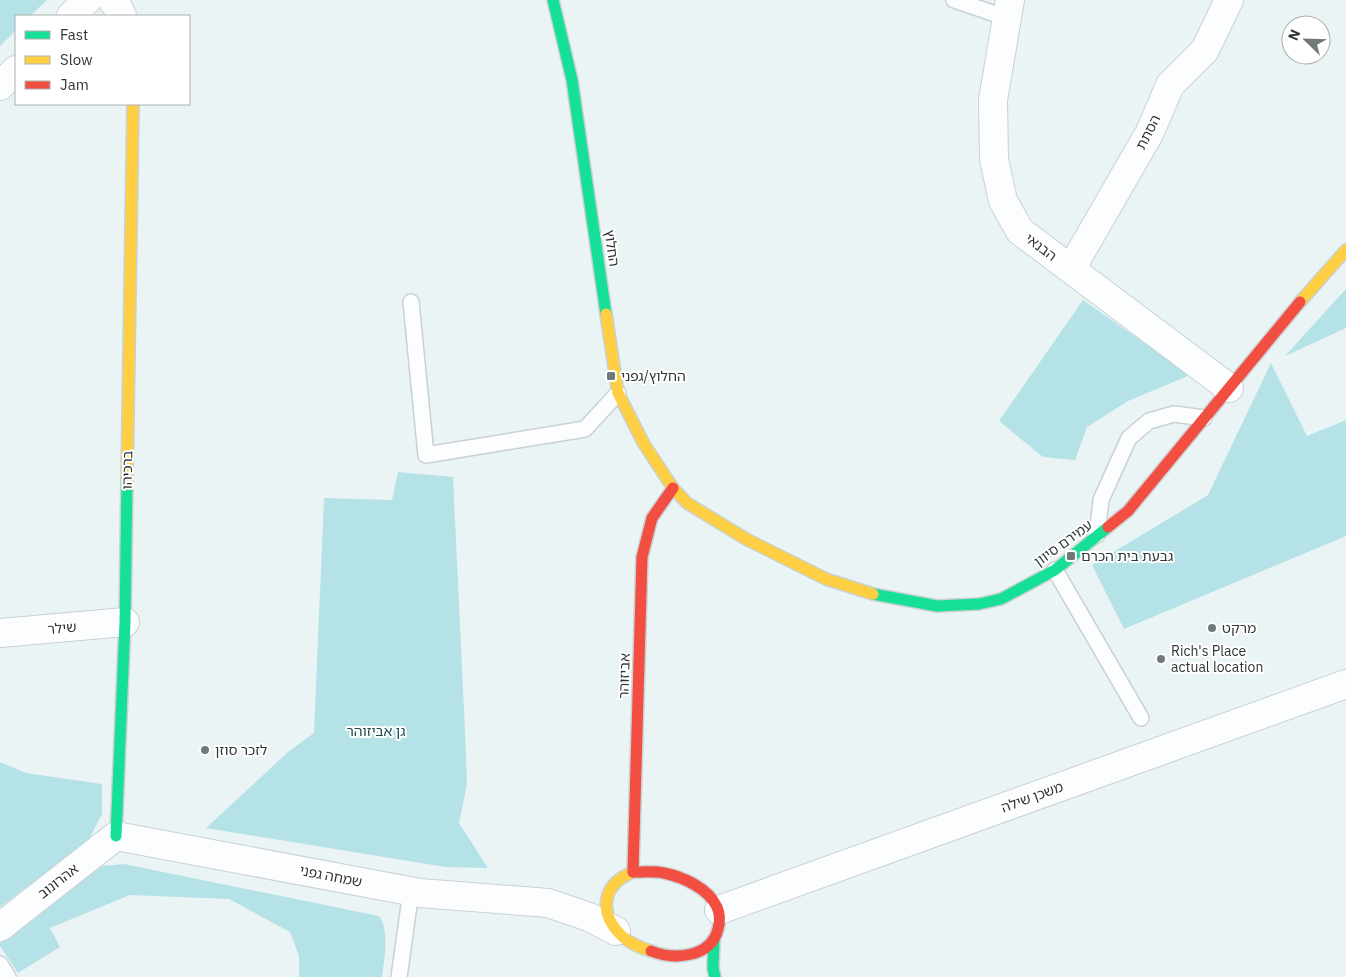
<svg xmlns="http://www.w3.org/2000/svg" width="1346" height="977" font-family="'IBM Plex Sans','Noto Sans Hebrew',sans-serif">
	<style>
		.green { fill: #b4e2e6 }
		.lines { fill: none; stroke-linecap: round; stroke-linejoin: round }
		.lane-casing { stroke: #cad1d2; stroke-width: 18 }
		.street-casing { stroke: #cad1d2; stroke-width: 30 }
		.fast-casing { stroke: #cad1d2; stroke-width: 14 }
		.slow-casing { stroke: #cad1d2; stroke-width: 14 }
		.jam-casing { stroke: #cad1d2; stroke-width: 14 }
		.lane { stroke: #fcfdfe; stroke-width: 15 }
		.street { stroke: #fcfdfe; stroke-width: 28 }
		.fast { stroke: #16e098; stroke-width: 11 }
		.slow { stroke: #ffcf43; stroke-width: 11 }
		.jam { stroke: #f24e42; stroke-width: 11 }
		.poi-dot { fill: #71787a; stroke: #fff; stroke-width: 2 }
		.labels { text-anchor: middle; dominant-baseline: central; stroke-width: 4; stroke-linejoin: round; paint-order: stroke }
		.street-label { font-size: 14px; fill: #303637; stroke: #fff }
		.poi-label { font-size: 14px; fill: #303637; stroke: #fff; text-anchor: start }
		.park-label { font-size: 14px; fill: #1c484c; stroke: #fff }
	</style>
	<rect width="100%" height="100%" fill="#eaf4f5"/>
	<g class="green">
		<path d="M0,0H47L30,16H16V30L0,46Z"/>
		<path d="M1346,289V328L1285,356Z"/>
		<path d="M1083,300L1190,375L1128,401L1087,427L1075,460L1043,457L999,421Z"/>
		<path d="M1271,363L1307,436L1346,420V536L1124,629L1092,565L1208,495Z"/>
		<path d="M398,472L453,477L465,731L467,784L459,823L488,868L445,867L206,828L288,752L314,733L324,498L392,500Z"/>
		<path d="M0,762L26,773L102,784V814L88,841L0,907Z"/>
		<path d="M124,864L379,916C390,930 384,960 382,977H299V956L290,932L229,899L130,895L50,928L60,947L18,973L0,946V943L90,874L103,866Z"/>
	</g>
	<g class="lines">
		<defs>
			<g id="lane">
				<path d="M954,0L1007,18"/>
				<path d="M411,302L426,455L585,429L618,393"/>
				<path d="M1097,535L1101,500L1118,462L1129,438L1149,421L1174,414L1204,418"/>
				<path d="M1055,570L1141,718"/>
				<path d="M0,964L8,977"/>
				<path d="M399,977L411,891"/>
			</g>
			<g id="street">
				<path d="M112,0L119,9L122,16"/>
				<path d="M1010,0L993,100L994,159L1003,201L1020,231L1229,388"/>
				<path d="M71,16L87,0"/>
				<path d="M0,86L16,70"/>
				<path d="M1071,269L1150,132L1170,85L1205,50L1229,0"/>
				<path d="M0,633L125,622"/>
				<path d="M719,910L1346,684"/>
				<path d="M0,927L116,836L420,893L548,903L589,917L616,931"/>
			</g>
			<g id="fast">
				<path d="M553,0L572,80L606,314"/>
				<path d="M873,594L937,606L979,604L1001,599L1055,570L1108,527"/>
				<path d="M116,836L125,622L127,479"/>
				<path d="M714,939L713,968L715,977"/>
			</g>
			<g id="slow">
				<path d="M1300,302L1346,250"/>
				<path d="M606,314L618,393L644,444L673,488L687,503L746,539L826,579L873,594"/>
				<path d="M127,479L133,104"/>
				<path d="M633,872C601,885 598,914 623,937C631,944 641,948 651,951"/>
			</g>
			<g id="jam">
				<path d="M1108,527L1128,511L1300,302"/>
				<path d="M633,872L642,557L652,518L673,488"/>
				<path d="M633,872C643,872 654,871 664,873C683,877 708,888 717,907C720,914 720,922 718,929C711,958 674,960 651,951"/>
			</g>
		</defs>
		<use href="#lane" class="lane-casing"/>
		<use href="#street" class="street-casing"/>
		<use href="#fast" class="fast-casing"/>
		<use href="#slow" class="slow-casing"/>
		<use href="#jam" class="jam-casing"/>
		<use href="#lane" class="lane"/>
		<use href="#street" class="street"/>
		<use href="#fast" class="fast"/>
		<use href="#slow" class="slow"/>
		<use href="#jam" class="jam"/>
	</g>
	<g class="poi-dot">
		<rect x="606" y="371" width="10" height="10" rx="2.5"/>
		<rect x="1066" y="551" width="10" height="10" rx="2.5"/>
		<circle cx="1212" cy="628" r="5"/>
		<circle cx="1161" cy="659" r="5"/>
		<circle cx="205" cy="750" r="5"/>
	</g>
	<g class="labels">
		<g class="street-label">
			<text transform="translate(1148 132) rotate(-63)">הסתת</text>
			<text transform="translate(1041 247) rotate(37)">הבנאי</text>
			<text transform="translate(612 248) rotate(82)">החלוץ</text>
			<text transform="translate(127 470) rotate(-89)">ברכיהו</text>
			<text transform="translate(1063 543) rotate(-36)">עמירם סיוון</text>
			<text transform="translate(62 628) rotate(-5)">שילר</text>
			<text transform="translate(624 676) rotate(-88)">אביזוהר</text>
			<text transform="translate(1032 797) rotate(-20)">משכן שילה</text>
			<text transform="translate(331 876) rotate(11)">שמחה גפני</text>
			<text transform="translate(58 881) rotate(-38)">אהרונוב</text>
		</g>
		<g class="poi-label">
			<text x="621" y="376">החלוץ/גפני</text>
			<text x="1081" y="556">גבעת בית הכרם</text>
			<text x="1222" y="628">מרקט</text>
			<text x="1171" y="651">Rich's Place<tspan x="1171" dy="16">actual location</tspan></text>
			<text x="215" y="750">לזכר סוזן</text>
		</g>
		<g class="park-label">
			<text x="376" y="731">גן אביזוהר</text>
		</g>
	</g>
	<rect x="15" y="15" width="175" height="90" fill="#ffffff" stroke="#acafaf"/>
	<rect x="25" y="31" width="25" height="8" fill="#16e098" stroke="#acafaf"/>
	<text x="60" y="40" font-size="15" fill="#303637">Fast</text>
	<rect x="25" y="56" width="25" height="8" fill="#ffcf43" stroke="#acafaf"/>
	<text x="60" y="65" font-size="15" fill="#303637">Slow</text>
	<rect x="25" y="81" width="25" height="8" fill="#f24e42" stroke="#acafaf"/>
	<text x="60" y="90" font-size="15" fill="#303637">Jam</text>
	<g transform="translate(1306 40) rotate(293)"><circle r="24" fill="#ffffff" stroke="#acafaf"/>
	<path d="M0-4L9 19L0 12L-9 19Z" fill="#71787a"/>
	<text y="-8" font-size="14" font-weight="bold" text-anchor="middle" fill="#303637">N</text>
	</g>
</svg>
